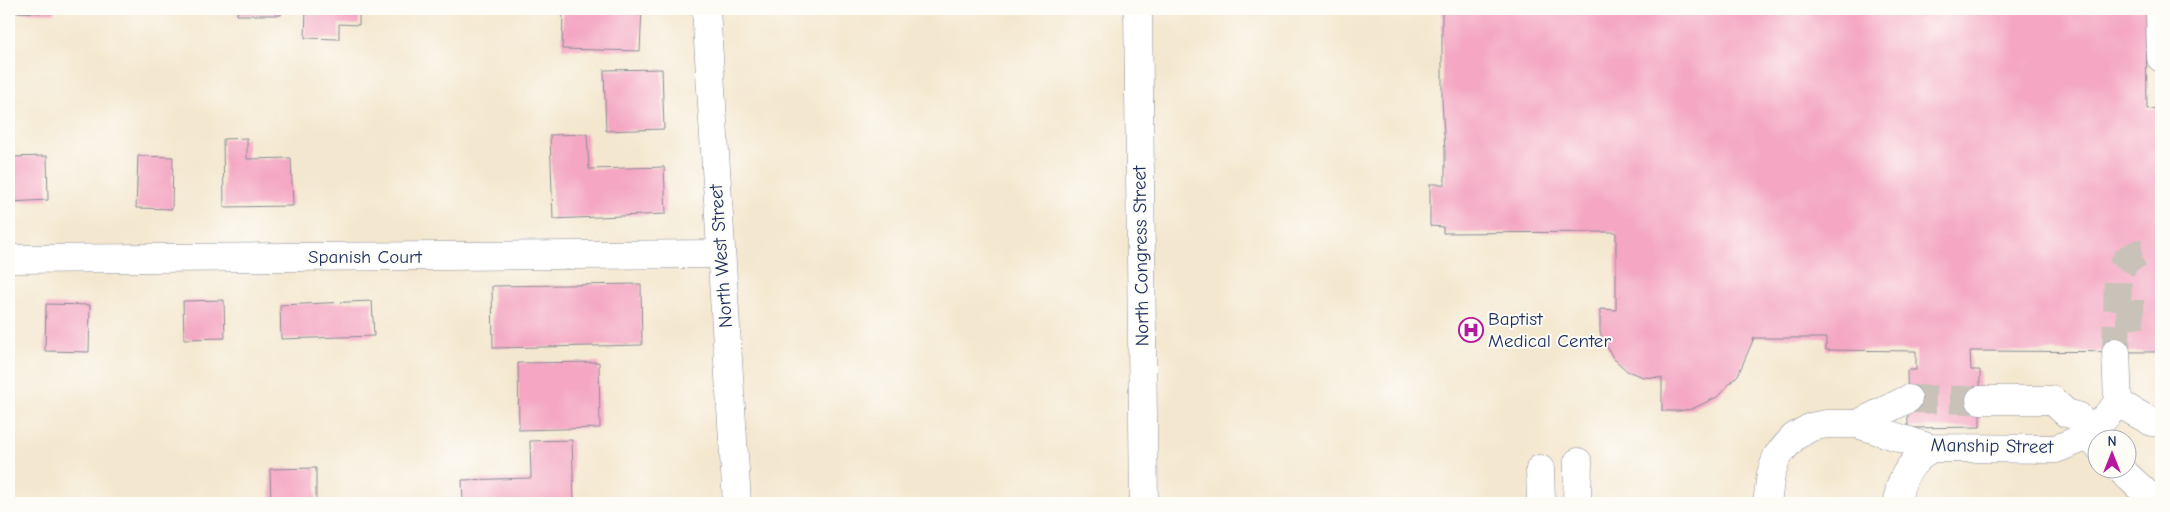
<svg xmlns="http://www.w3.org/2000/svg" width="2170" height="512" font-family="'Comic Neue',sans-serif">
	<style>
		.building { fill: #f4a6c2 }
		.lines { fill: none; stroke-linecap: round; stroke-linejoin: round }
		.minor-tunnel { stroke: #c9c2b8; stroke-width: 28; stroke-dasharray: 28 14; stroke-linecap: butt }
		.minor-casing { stroke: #888b96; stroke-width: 29 }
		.minor { stroke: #fff; stroke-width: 28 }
		.labels { text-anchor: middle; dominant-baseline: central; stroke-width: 4; stroke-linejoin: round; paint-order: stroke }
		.street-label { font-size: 19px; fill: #1b2f5e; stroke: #fdfcf7 }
		.poi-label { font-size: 19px; fill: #1b2f5e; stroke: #fdfcf7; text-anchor: start }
	</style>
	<rect width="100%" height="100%" fill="#fdfcf7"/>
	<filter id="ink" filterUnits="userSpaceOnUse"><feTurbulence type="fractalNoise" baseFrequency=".02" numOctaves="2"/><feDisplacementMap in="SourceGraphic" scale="10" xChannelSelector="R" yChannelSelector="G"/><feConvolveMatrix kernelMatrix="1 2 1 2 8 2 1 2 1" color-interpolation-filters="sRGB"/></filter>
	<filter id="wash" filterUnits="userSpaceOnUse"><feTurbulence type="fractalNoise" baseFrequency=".0096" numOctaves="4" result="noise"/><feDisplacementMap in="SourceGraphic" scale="20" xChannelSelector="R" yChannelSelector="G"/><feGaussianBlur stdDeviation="1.12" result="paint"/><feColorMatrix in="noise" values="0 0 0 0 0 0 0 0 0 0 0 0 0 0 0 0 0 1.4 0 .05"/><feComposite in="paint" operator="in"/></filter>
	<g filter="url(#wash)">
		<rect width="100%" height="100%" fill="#f4e7cf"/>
		<g id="blocks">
			<g class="building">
				<path d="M9,9H54V13L9,12Z"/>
				<path d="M238,9H281V15H237Z"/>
				<path d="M306,9H359V25L339,24V39L305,38Z"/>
				<path d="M563,9H642L640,51L562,49Z"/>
				<path d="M1442,9H2146L2147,109L2161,108V352L1970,351L1971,370H1980V427L1908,428L1907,370H1916V351L1826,350V338H1754L1738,375L1717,397L1692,409L1678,411H1662V378L1643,377L1627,371L1613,358L1600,333V309L1616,310V232L1443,233V227L1430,226V184H1445V151L1442,101Z"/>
				<path d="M662,69L664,129L606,131L604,70Z"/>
				<path d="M587,134L589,169L664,167L666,214L553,219L550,135Z"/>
				<path d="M247,138V159L291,158L293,206L224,207L223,139Z"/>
				<path d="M47,156L48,200L9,202V157Z"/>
				<path d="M138,156L173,157L172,209L136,208Z"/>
				<path d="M641,284L642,345L493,348L492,286Z"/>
				<path d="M224,300L225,338L184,339L183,301Z"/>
				<path d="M372,301L374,336L281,339L280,305Z"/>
				<path d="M46,304L90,305L89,352L45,351Z"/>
				<path d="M599,362L600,428L519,430L518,363Z"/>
				<path d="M572,440L574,503H463L462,480L531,478L530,441Z"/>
				<path d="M316,468V503H271L270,469Z"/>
			</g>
		</g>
	</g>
	<g filter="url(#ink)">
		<use href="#blocks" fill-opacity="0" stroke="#888b96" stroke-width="1"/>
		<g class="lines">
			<g class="minor-tunnel">
				<path d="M2116,314H2161"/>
				<path d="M2116,352L2118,274L2127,259L2140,253L2161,252"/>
				<path d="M1908,399L1980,400"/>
			</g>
			<defs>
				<g id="minor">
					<path d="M706,9L737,503"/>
					<path d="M1138,9L1144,503"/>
					<path d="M2160,9L2161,58"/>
					<path d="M9,259L721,254"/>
					<path d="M1980,400H2052L2066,413L2078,416L2088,436L2098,446"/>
					<path d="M2118,403L2152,422L2161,423"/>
					<path d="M1857,424L1908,399"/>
					<path d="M1540,469L1541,503"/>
					<path d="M2121,470L2157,503"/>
					<path d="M1577,503L1578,462"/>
					<path d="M1767,503L1771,474L1777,456L1794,437L1811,427L1826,424H1857L1931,448L2056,449L2088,436L2118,403L2116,352"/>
					<path d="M1898,503C1898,479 1911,462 1931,448"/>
				</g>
			</defs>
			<use href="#minor" class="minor-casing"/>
			<use href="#minor" class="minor"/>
		</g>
	</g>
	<defs>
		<symbol id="hospital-ring" viewBox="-11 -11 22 22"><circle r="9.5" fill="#fdfcf7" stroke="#b5179e" stroke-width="1.5"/><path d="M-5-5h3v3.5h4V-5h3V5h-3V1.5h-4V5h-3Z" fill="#b5179e"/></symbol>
	</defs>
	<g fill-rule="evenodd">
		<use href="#hospital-ring" x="1457" y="316" width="28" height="28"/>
	</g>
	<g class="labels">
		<g class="street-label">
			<text transform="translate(721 256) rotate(-94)">North West Street</text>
			<text transform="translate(1141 256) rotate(-91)">North Congress Street</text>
			<text x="365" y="257">Spanish Court</text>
			<text transform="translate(1992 446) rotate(1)">Manship Street</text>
		</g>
		<g class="poi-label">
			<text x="1488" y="319">Baptist<tspan x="1488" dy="22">Medical Center</tspan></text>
		</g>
	</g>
	<rect width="2170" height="512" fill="none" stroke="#fdfcf7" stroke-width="30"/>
	<g transform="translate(2112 454)"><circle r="24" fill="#fdfcf7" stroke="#a3aaba"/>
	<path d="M0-4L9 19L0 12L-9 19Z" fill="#b5179e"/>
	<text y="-8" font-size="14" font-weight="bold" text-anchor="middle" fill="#1b2f5e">N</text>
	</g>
</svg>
